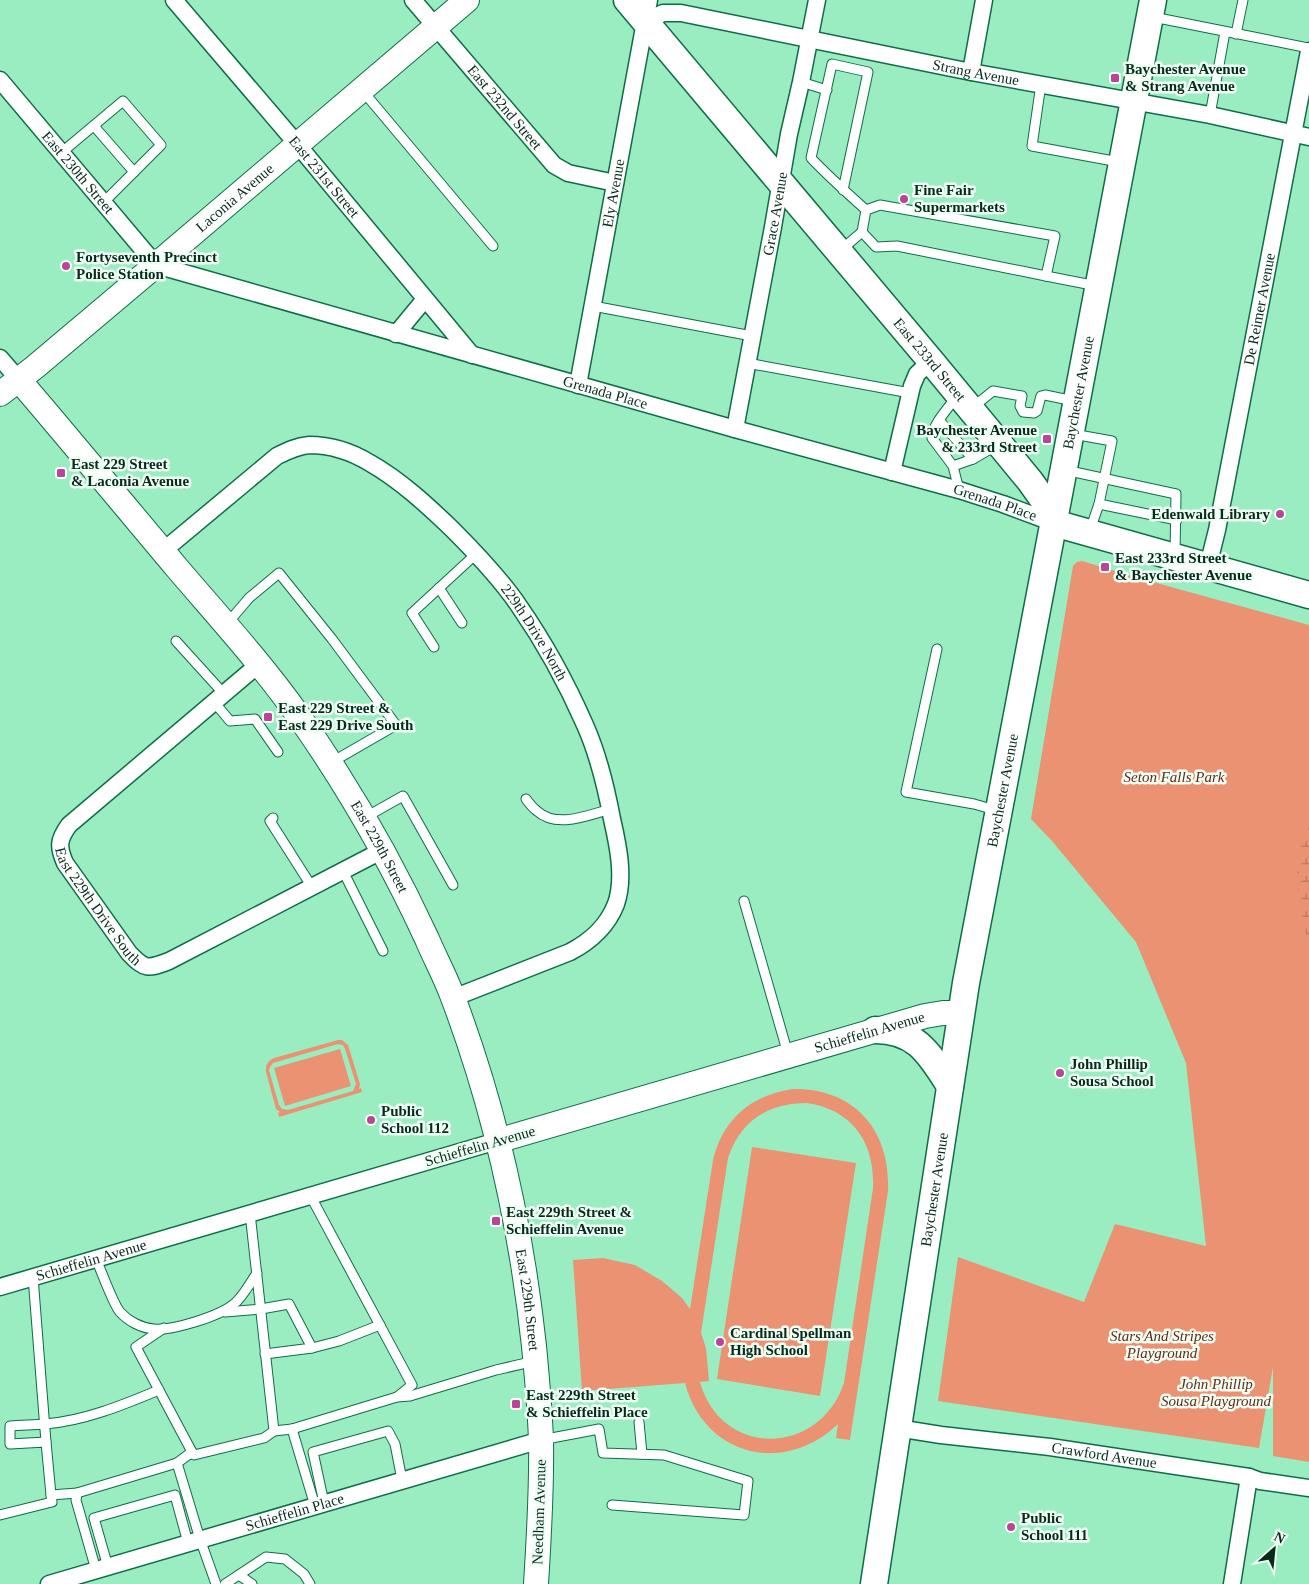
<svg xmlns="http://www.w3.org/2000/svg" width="1309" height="1584" font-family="'Times New Roman',serif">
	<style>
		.green { fill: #eb9273; fill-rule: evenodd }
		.wetland { fill: url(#wetland-marsh) }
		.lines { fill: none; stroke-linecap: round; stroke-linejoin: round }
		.lane-casing { stroke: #0e6d47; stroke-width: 11 }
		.street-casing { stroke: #0e6d47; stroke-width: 19 }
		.secondary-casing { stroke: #0e6d47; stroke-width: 26 }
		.primary-casing { stroke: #0e6d47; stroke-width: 29 }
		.lane { stroke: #fff; stroke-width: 9 }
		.street { stroke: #fff; stroke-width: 16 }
		.secondary { stroke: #fff; stroke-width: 24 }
		.primary { stroke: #fff; stroke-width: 26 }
		.poi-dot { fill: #bb449a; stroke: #eefef4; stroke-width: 2 }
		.labels { text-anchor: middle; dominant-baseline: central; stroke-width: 5; stroke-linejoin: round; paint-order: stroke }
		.poi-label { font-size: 15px; font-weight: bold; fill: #072b1b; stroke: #eefef4; text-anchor: start }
		.street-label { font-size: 15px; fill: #072b1b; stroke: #eefef4 }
		.park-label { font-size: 15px; font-style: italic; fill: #652b15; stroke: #eefef4 }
	</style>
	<defs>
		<pattern id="wetland-marsh" width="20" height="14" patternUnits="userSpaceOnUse" patternTransform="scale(1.25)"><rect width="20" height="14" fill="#eb9273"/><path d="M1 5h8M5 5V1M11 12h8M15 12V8" fill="none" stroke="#bc775e"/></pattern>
	</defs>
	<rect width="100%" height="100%" fill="#9aedc1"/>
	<g class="green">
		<path d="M1082,561L1142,579L1309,625V1462L1273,1456V1367L1259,1448L938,1401L958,1257L1084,1302L1115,1224L1206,1246L1186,1063L1136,942L1052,841L1031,819L1073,566L1077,562Z"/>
		<path d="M338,1040H342L348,1045L360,1084L359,1089L361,1088L362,1092L279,1117L278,1113L280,1112L276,1109L266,1072C265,1065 268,1061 274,1058ZM338,1044L343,1045L345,1049L356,1084L353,1091L288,1110L282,1109L279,1105L269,1070L270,1067L273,1063Z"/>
		<path d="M340,1049L351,1086L285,1106L274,1068Z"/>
		<path d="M793,1089C855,1088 891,1131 888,1191L850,1440L836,1438L838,1424C784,1476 704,1456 685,1383L582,1391L573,1260L603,1258L635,1265L662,1281L682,1298L690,1309L713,1160C723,1119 751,1095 793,1089ZM807,1103C853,1110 875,1143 873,1188L844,1383C819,1457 721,1458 700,1382L709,1381L706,1348L701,1333L728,1158C740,1121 768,1103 807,1103Z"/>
		<path d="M752,1147L856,1163L820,1396L717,1379Z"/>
	</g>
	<path class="wetland" d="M1309,826V942C1300,919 1294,876 1299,852C1302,843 1306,834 1309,826Z"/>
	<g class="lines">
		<defs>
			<g id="lane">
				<path d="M1153,17L1309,48"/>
				<path d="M1236,34L1243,0"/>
				<path d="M801,82L827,90"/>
				<path d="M1041,84L1032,146L1119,162"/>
				<path d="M362,90L493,246"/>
				<path d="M1210,115L1225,32"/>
				<path d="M94,126L134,172"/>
				<path d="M61,153L123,101L161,145L103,203"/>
				<path d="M843,190L868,72L832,64L811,158C828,176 847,193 866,210"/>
				<path d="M862,232L866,210"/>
				<path d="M841,250L862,232L876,247L897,246L1046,276L1055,236L880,205L866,210"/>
				<path d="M1046,276L1097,286"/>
				<path d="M593,306L752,336"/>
				<path d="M747,363L910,393"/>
				<path d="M957,396C950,406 931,426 932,438L953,466L959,490"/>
				<path d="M973,407L993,391L1022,396L1020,406L1023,412L1034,413L1037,411L1041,396L1045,395L1074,401"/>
				<path d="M939,420L973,459L953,466"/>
				<path d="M1073,434L1112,441L1099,504L1177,520"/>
				<path d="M973,459L997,445"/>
				<path d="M1065,470L1176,494L1175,555"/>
				<path d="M1090,530L1099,504"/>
				<path d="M439,588L462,623"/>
				<path d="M226,625L249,598L279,573L332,639L396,725L332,762"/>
				<path d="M176,641L224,694"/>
				<path d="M434,647L412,613L476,554"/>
				<path d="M937,649L906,792L974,804L995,810"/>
				<path d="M214,702L230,721L255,719L278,752"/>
				<path d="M526,799C529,803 533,808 537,811C557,829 588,815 611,809"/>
				<path d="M273,818L270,821L312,887"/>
				<path d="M364,818L403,796L453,885"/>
				<path d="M343,871L383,951"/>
				<path d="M744,901L788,1054"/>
				<path d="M310,1195L412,1385L397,1397L292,1429L315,1506"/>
				<path d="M250,1213L274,1431L292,1429"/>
				<path d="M96,1259C101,1270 113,1304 120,1312C128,1321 141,1328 154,1329C172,1331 220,1316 234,1304C243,1297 250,1283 257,1273"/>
				<path d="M33,1277L46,1442"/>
				<path d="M225,1312L261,1309L289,1304L312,1348L265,1354"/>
				<path d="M164,1328L136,1347L192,1452L177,1463L200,1539L216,1584"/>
				<path d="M312,1348L339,1341L380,1325"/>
				<path d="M159,1390C123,1405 84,1421 45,1424C33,1425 22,1425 10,1426V1444L46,1442L51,1495L77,1493L177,1463"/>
				<path d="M397,1397L410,1396L496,1370L535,1361"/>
				<path d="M639,1422L642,1454"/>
				<path d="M541,1440L599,1429L603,1453L664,1455L748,1481L744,1515L612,1505"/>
				<path d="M192,1452L194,1455L264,1438L274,1431"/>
				<path d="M77,1493L76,1500L96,1570"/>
				<path d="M324,1503L313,1452L388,1431L395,1444L402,1480"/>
				<path d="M0,1515L52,1502L51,1495"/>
				<path d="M108,1567L94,1518L175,1495L188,1543"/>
				<path d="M239,1575L252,1584"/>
				<path d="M225,1584L266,1557L285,1559L304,1574L310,1584"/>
			</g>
			<g id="street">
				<path id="s1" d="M174,0L297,144L472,355"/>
				<path id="s2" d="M413,0L554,165L568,173L615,183"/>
				<path id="s3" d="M645,22L663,13H681L971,72L1210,115L1309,137"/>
				<path d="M971,72L984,0"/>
				<path id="s4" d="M0,80L156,265L735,429L959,490L1003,504L1054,523"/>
				<path d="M396,334L425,299"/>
				<path d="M0,358L19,380"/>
				<path id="s5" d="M578,385L649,0"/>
				<path id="s6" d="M735,429L773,227L789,134L801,82L817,0"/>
				<path d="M892,472L912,386L917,374L931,361"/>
				<path id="s7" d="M163,551L277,456C287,451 297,446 309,445C330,445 352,452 370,463C400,480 427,505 452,529C476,553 500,578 519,606C544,642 567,684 585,725C598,754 606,787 612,819C618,845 625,878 616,904C607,927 591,941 570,952L453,998"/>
				<path id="s8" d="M1208,566L1217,530L1309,51"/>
				<path id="s9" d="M259,664L69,825C58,840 58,847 65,863L129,953C145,970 148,969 169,961L383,850"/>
				<path id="s10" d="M0,1287L497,1141"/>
				<path id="s11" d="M897,1428L941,1435L1050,1447L1249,1477L1260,1481L1309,1488"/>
				<path id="s12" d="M49,1584L541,1440"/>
				<path d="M1232,1584L1249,1477"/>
			</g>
			<g id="secondary">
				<path id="s13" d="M19,380C72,442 124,505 177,568C218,616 261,663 298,715C348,786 391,861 427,939C435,958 445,976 452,995C495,1108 521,1226 534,1346C537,1378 540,1409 541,1441C542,1489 539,1536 536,1584"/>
				<path id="s14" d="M0,394L35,367L156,265L467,0"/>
				<path id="s15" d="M497,1141L925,1016L943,1013H961"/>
			</g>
			<g id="primary">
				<path id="s16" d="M627,0L931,361L1030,481L1047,505L1054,523"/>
				<path d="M1054,523L1309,595"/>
				<path d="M875,1030C917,1030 930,1055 950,1086"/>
				<path id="s17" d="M874,1584L966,983L1153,0"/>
			</g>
		</defs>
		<use href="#lane" class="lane-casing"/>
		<use href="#street" class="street-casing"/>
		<use href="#secondary" class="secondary-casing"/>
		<use href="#primary" class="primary-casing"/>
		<use href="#lane" class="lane"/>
		<use href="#street" class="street"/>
		<use href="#secondary" class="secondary"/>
		<use href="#primary" class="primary"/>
	</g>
	<g class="poi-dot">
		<rect x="1110" y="73" width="10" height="10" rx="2.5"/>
		<circle cx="904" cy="199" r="5"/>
		<circle cx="66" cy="266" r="5"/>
		<rect x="1042" y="434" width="10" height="10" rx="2.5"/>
		<rect x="56" y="468" width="10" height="10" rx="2.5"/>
		<circle cx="1280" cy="514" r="5"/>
		<rect x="1100" y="562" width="10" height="10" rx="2.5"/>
		<rect x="263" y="712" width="10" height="10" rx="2.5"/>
		<circle cx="1060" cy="1073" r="5"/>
		<circle cx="371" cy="1120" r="5"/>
		<rect x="491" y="1216" width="10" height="10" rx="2.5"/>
		<circle cx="720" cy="1342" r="5"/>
		<rect x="511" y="1399" width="10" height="10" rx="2.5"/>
		<circle cx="1011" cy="1527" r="5"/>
	</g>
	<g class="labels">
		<g class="poi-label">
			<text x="1125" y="69">Baychester Avenue<tspan x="1125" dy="17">&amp; Strang Avenue</tspan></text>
			<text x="914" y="190">Fine Fair<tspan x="914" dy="17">Supermarkets</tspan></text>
			<text x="76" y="257">Fortyseventh Precinct<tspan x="76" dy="17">Police Station</tspan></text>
			<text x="1037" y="430" text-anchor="end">Baychester Avenue<tspan x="1037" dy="17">&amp; 233rd Street</tspan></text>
			<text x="71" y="464">East 229 Street<tspan x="71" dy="17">&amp; Laconia Avenue</tspan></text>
			<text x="1270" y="514" text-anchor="end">Edenwald Library</text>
			<text x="1115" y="558">East 233rd Street<tspan x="1115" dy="17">&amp; Baychester Avenue</tspan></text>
			<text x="278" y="708">East 229 Street &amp;<tspan x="278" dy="17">East 229 Drive South</tspan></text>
			<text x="1070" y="1064">John Phillip<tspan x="1070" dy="17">Sousa School</tspan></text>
			<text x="381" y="1111">Public<tspan x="381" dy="17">School 112</tspan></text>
			<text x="506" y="1212">East 229th Street &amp;<tspan x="506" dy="17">Schieffelin Avenue</tspan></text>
			<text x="730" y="1333">Cardinal Spellman<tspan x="730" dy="17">High School</tspan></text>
			<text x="526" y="1395">East 229th Street<tspan x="526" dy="17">&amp; Schieffelin Place</tspan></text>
			<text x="1021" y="1518">Public<tspan x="1021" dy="17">School 111</tspan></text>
		</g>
		<g class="street-label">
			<text stroke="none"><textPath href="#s3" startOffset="339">Strang Avenue</textPath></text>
			<text stroke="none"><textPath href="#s2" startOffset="141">East 232nd Street</textPath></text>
			<text stroke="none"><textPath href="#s4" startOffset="121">East 230th Street</textPath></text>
			<text stroke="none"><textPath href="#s1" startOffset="232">East 231st Street</textPath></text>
			<text stroke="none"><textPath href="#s5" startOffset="195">Ely Avenue</textPath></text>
			<text stroke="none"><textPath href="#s14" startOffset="306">Laconia Avenue</textPath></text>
			<text stroke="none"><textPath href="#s6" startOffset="219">Grace Avenue</textPath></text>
			<text stroke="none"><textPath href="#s8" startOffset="262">De Reimer Avenue</textPath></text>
			<text stroke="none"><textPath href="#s16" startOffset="470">East 233rd Street</textPath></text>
			<text stroke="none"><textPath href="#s17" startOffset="1209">Baychester Avenue</textPath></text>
			<text stroke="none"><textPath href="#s4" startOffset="709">Grenada Place</textPath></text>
			<text stroke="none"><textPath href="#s4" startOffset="1114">Grenada Place</textPath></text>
			<text stroke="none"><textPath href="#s7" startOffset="485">229th Drive North</textPath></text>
			<text stroke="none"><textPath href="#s17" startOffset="804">Baychester Avenue</textPath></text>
			<text stroke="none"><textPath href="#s13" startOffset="591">East 229th Street</textPath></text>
			<text stroke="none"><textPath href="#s9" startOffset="344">East 229th Drive South</textPath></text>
			<text stroke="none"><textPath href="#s15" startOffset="388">Schieffelin Avenue</textPath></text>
			<text transform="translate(480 1146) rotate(-16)">Schieffelin Avenue</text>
			<text stroke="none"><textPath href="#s17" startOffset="399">Baychester Avenue</textPath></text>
			<text stroke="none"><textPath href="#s10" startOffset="95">Schieffelin Avenue</textPath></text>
			<text stroke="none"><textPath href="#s13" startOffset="1071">East 229th Street</textPath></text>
			<text stroke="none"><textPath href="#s11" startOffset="209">Crawford Avenue</textPath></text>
			<text stroke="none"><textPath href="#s12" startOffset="256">Schieffelin Place</textPath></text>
			<text transform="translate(539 1512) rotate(-88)">Needham Avenue</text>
		</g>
		<g class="park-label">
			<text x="1174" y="777">Seton Falls Park</text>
			<text x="1162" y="1336">Stars And Stripes<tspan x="1162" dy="17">Playground</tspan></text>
			<text x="1216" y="1384">John Phillip<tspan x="1216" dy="17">Sousa Playground</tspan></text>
		</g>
	</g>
	<g transform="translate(1274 1549) rotate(27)" stroke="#eefef4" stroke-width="4" paint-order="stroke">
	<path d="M0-4L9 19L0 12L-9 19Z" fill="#072b1b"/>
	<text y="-8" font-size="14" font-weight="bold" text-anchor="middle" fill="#072b1b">N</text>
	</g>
</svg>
